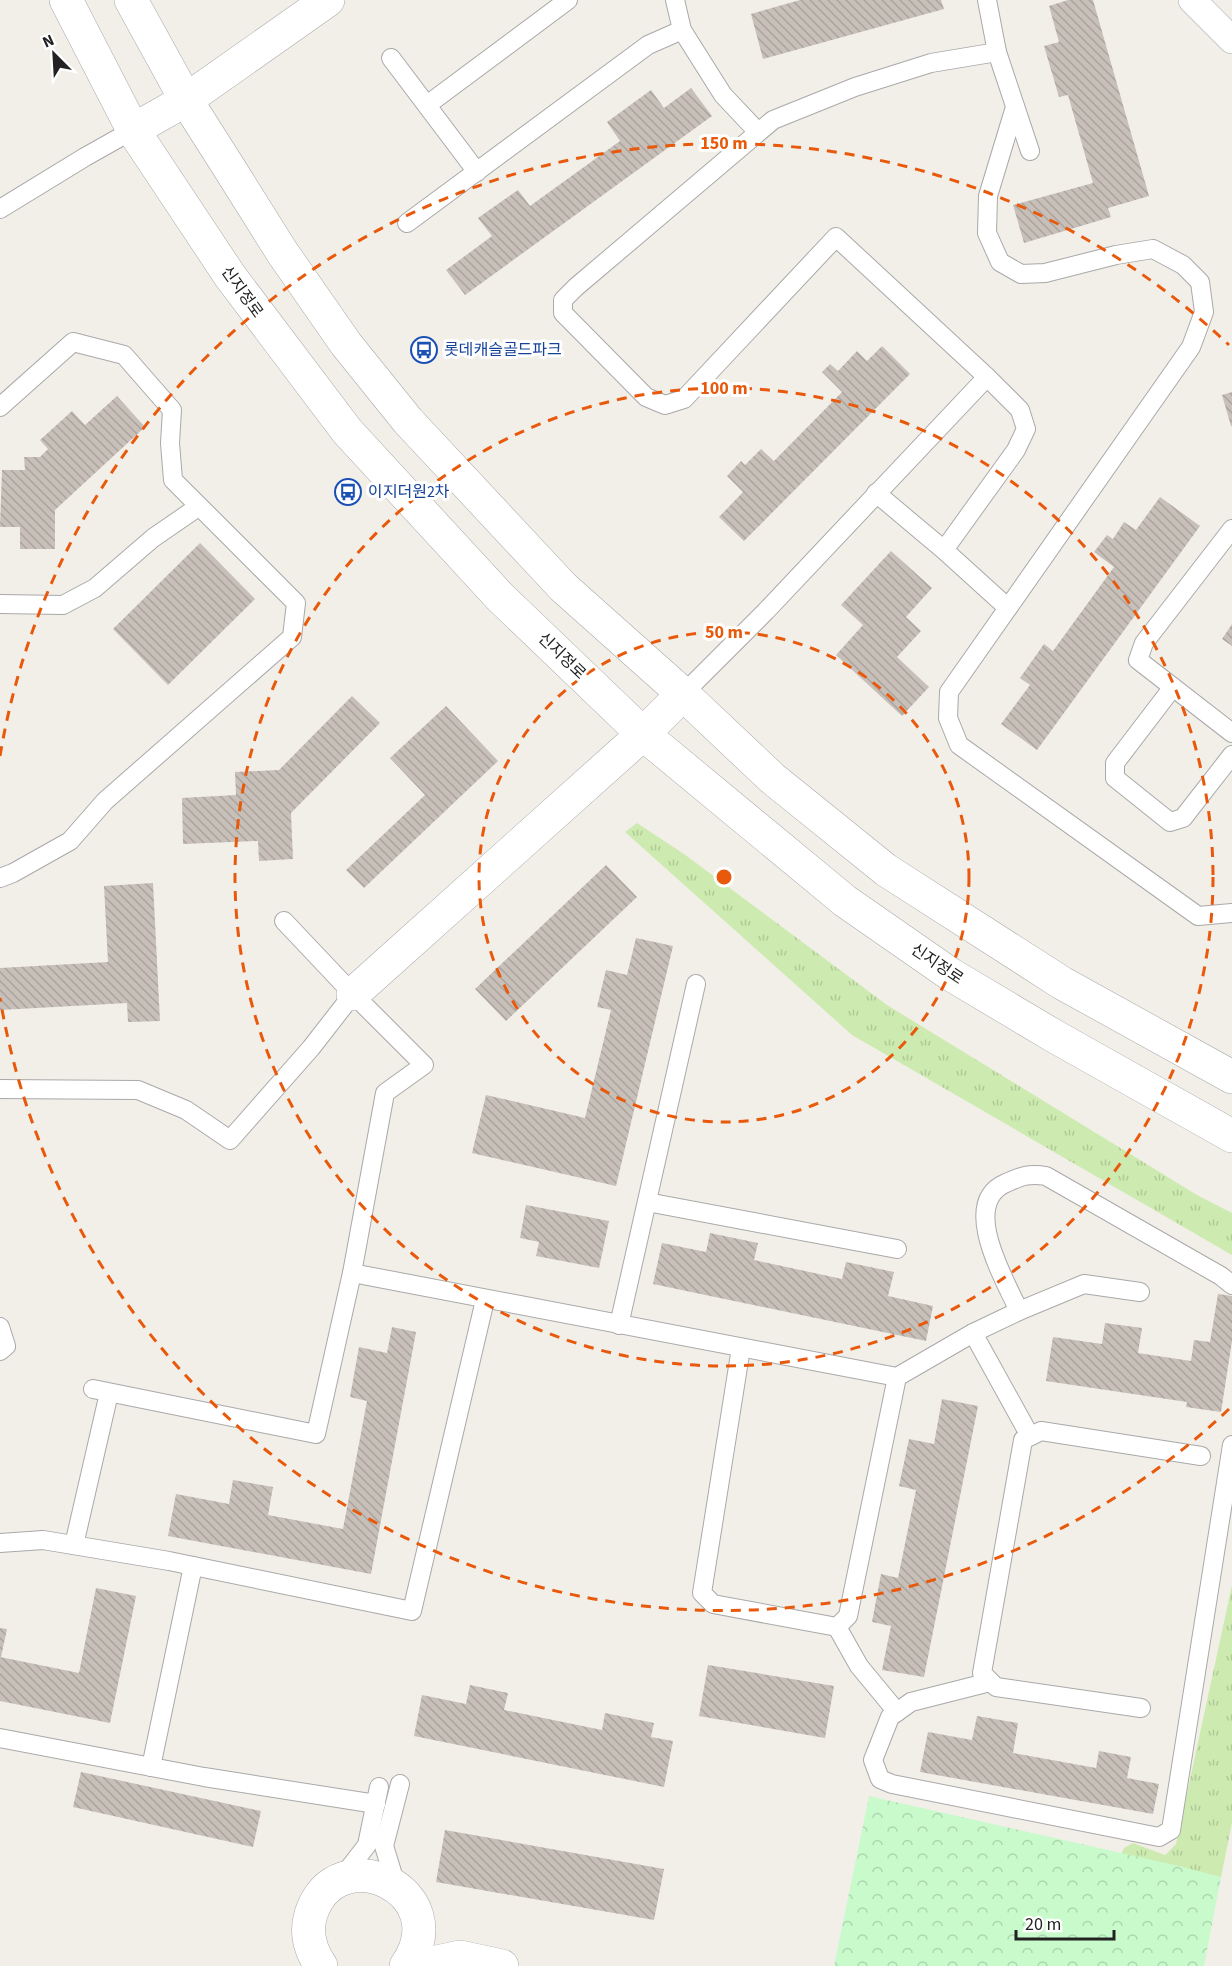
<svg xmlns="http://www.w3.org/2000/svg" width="1232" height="1966" font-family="'Source Sans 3','Noto Sans KR',sans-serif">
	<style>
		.grass { fill: url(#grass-tufts) }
		.park { fill: url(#park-crowns) }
		.building { fill: url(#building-back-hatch) }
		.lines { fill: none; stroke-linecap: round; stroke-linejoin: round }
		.service-casing { stroke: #a9a9a9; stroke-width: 20 }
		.pedestrian-casing { stroke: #a9a9a9; stroke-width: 28 }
		.minor-casing { stroke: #a9a9a9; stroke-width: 34 }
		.tertiary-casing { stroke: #a9a9a9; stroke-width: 34 }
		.service { stroke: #fff; stroke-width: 18 }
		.pedestrian { stroke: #fff; stroke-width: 27 }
		.minor { stroke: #fff; stroke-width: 33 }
		.tertiary { stroke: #fff; stroke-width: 33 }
		.ring { fill: none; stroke: #e8590c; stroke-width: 3; stroke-dasharray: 10 8 }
		.labels { text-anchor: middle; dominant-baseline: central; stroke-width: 6; stroke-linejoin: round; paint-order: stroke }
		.street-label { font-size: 16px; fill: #222; stroke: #fff }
		.transit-label { font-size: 16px; fill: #164399; stroke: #fff; text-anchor: start }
		.centre { fill: #e8590c; stroke: #fff; stroke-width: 3 }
		.ring-label { font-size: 18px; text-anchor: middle; font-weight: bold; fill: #e8590c; stroke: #fff; stroke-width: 6; stroke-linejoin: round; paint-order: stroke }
	</style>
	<defs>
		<pattern id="grass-tufts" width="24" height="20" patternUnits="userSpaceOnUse" patternTransform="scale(1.5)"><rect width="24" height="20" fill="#cdebb0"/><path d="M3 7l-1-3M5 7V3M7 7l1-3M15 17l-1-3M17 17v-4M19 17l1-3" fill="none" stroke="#b0c997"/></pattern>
		<pattern id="park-crowns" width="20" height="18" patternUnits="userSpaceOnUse" patternTransform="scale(1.5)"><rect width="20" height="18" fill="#c8facc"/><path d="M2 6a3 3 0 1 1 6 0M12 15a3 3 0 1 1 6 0" fill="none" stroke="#acd6af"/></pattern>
		<pattern id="building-back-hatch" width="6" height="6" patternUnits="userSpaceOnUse" patternTransform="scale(1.5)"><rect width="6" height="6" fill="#c7bfb8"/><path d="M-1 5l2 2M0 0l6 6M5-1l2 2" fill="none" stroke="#aba49e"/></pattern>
	</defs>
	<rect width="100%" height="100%" fill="#f2efe9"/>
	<g class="grass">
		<path d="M637,823L684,854L887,1005L1197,1195L1232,1213V1255L852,1035L625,832Z"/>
		<path d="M1232,1585V1823L1221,1877L1204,1890L1114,1869L1124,1848L1133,1843L1165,1855L1176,1844Z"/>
	</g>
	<path class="park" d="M869,1796L1179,1866L1221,1877L1204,1966H834Z"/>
	<g class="building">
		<path d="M800,0H941L944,9L763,59L751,14Z"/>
		<path d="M1068,0H1093L1149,196L1108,208L1111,217L1024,243L1013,205L1093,183L1068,95L1059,97L1044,46L1059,42L1049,6Z"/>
		<path d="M691,88L712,116L465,295L446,270L492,236L478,218L518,190L530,206L620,141L607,122L651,90L664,108Z"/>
		<path d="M882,346L910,374L744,541L719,517L743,492L727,476L741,461L745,465L761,449L774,461L842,392L822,372L830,364L838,371L857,351L867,361Z"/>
		<path d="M1232,392V426H1231L1222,395Z"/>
		<path d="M117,396L145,427L55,510V549H20V527H0L2,470H25L24,457H40L48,449L40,440L72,411L85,425Z"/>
		<path d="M1160,497L1200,526L1037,750L1001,724L1030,685L1020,678L1044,644L1053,651L1114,567L1094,552L1107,535L1113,539L1124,522L1136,530Z"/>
		<path d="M200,543L255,599L168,685L113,629Z"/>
		<path d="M891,551L932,588L906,617L921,631L897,657L929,687L902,716L836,655L863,625L841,605Z"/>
		<path d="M1232,624V646L1222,639Z"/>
		<path d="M352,696L380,723L291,813L293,859L259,861L258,841L183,844L182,798L236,795L235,772L279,770Z"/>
		<path d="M446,706L498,761L364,888L346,870L425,795L390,758Z"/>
		<path d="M606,865L637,897L506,1021L475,989Z"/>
		<path d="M153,883L160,1021L128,1022L127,1003L0,1010V968L108,962L104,886Z"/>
		<path d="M636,938L673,946L616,1186L472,1153L486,1095L585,1118L611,1010L597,1007L606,970L627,975Z"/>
		<path d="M526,1205L609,1221L599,1268L536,1256L539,1242L520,1238Z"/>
		<path d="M710,1233L758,1243L754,1260L842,1279L846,1262L894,1272L888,1296L933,1306L926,1341L653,1284L662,1243L706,1252Z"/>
		<path d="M1218,1294L1232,1296V1341L1221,1412L1186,1407L1187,1402L1046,1381L1053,1337L1102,1344L1105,1323L1142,1328L1138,1353L1191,1361L1194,1340L1210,1342Z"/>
		<path d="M392,1327L416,1332L371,1574L168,1536L176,1494L229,1504L233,1480L273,1487L268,1515L343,1529L367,1401L350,1397L359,1347L387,1353Z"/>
		<path d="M942,1399L978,1406L924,1677L882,1670L891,1626L872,1622L881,1574L898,1578L916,1490L899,1486L909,1439L934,1444Z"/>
		<path d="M96,1588L136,1596L110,1723L0,1701V1657L79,1673Z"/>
		<path d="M0,1628L7,1629L1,1657L0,1656Z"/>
		<path d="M708,1665L834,1686L825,1738L699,1716Z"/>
		<path d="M470,1685L508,1693L504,1710L602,1730L605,1713L654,1723L651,1737L673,1741L664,1787L414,1736L422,1695L466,1704Z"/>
		<path d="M977,1716L1018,1723L1013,1753L1096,1768L1099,1751L1131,1757L1127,1778L1159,1784L1153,1814L920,1772L928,1732L972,1740Z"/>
		<path d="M81,1772L261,1811L253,1847L73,1807Z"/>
		<path d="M445,1830L664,1869L654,1920L436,1882Z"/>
	</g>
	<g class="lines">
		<defs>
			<g id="service">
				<path d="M675,0L682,30L723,95L757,131"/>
				<path d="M987,0L997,52L1030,151"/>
				<path d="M391,58L477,172"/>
				<path d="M427,105L568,0"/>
				<path d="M1015,107L988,196L987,233L1000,262L1021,274L1045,273L1116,255L1153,249L1183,265L1200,282L1204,312L1191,347L949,692L948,718L959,745L1198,916L1232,913"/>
				<path d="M0,209L85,157L133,130"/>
				<path d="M407,223L648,45L682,30"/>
				<path d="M0,407L73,342L124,355L172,410L170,443L173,480L296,603L292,637L105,801L70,841L13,873L0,878"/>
				<path d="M876,493L944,550L1008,608"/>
				<path d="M1232,529L1144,643L1138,660L1232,733"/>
				<path d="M944,550L1016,450L1026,429L1020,410L987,377L836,237L684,399L665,405L646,397L563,313V300L576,287L773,120L855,87L931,63L997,52"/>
				<path d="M0,604L63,605L95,588L153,538L198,507"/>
				<path d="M1173,687L1115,763V778L1170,822L1183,818L1232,755"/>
				<path d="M683,694L766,611L987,377"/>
				<path d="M0,1089L138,1090L186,1110L230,1140L311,1048L353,994"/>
				<path d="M647,1202L897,1249"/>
				<path d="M352,1273L897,1377L973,1333L1019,1311L1084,1284L1140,1292"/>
				<path d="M1019,1311C1005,1280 959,1203 1006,1183C1021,1176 1030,1173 1046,1176L1221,1276L1232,1285"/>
				<path d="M619,1325L696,984"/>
				<path d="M0,1327L6,1346L0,1351"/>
				<path d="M973,1333L1030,1436"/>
				<path d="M741,1348L702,1593L713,1604L837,1627L848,1616L897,1377"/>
				<path d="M93,1389L316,1434L352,1273L385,1093L424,1065L353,994L284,921"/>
				<path d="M0,1543L43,1540L169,1561L412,1611L485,1300"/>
				<path d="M74,1545L109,1393"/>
				<path d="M837,1627L859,1666L897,1712"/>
				<path d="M990,1682L911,1702L890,1717L873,1760L880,1779L892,1784L1159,1837L1171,1830L1232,1445"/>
				<path d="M1141,1708L996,1687L982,1673L1023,1440L1041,1431L1201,1456"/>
				<path d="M0,1738L204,1777L376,1804"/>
				<path d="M151,1767L193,1566"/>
				<path d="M340,1880L367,1845L379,1787"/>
				<path d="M396,1885L384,1846L400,1784"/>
			</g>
			<path id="pedestrian" d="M1192,0L1232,40"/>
			<g id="minor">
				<path d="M133,130L186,100L328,0"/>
				<path d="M353,994L643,734"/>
				<path d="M321,1966C310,1950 305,1933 311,1914C337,1835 458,1891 406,1966"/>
				<path d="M418,1966L460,1957L502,1966"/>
			</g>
			<g id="tertiary">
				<path d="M66,0L133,130L230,276L347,431L500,597L643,734L845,901L950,974L1054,1036L1232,1136"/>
				<path d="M131,0L186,100L228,166L282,252L346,344L408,421L563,587L683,694L772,778L886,870L1062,983L1232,1077"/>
				<path d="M643,734L683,694"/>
			</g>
		</defs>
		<use href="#service" class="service-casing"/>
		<use href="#pedestrian" class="pedestrian-casing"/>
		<use href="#minor" class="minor-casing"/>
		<use href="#tertiary" class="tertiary-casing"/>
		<use href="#service" class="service"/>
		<use href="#pedestrian" class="pedestrian"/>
		<use href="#minor" class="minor"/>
		<use href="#tertiary" class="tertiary"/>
	</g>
	<g class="ring">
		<circle cx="724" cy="877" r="245"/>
		<circle cx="724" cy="877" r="489"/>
		<path d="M1229 1409A734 734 0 0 1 0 998M0 756A734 734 0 0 1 1229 345"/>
	</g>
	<defs>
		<symbol id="bus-ring" viewBox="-11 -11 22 22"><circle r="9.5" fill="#fff" stroke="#1a4fb4" stroke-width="1.5"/><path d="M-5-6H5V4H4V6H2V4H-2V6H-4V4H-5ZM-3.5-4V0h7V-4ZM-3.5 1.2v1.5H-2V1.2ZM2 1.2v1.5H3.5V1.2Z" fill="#1a4fb4"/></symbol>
	</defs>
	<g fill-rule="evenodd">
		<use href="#bus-ring" x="409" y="335" width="30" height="30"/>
		<use href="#bus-ring" x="333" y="477" width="30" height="30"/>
	</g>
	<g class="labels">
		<g class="street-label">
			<text transform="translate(242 292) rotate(54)">신지정로</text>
			<text transform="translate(562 656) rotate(44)">신지정로</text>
			<text transform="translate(937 964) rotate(34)">신지정로</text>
		</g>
		<g class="transit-label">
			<text x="444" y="350">롯데캐슬골드파크</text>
			<text x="368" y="492">이지더원2차</text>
		</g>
	</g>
	<circle cx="724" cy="877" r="9" class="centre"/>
	<g class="ring-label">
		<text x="724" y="149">150 m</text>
		<text x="724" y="394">100 m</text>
		<text x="724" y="638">50 m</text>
	</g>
	<g transform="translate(54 54) rotate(336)" stroke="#ffffff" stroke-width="4.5" paint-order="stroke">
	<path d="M0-4.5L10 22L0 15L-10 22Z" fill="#222222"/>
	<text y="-9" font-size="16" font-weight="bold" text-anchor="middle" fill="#222222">N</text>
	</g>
	<path d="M1016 1930v9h98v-9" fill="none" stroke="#222222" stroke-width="3"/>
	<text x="1025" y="1930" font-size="18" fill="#222222" stroke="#ffffff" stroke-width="4.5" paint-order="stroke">20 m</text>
</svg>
